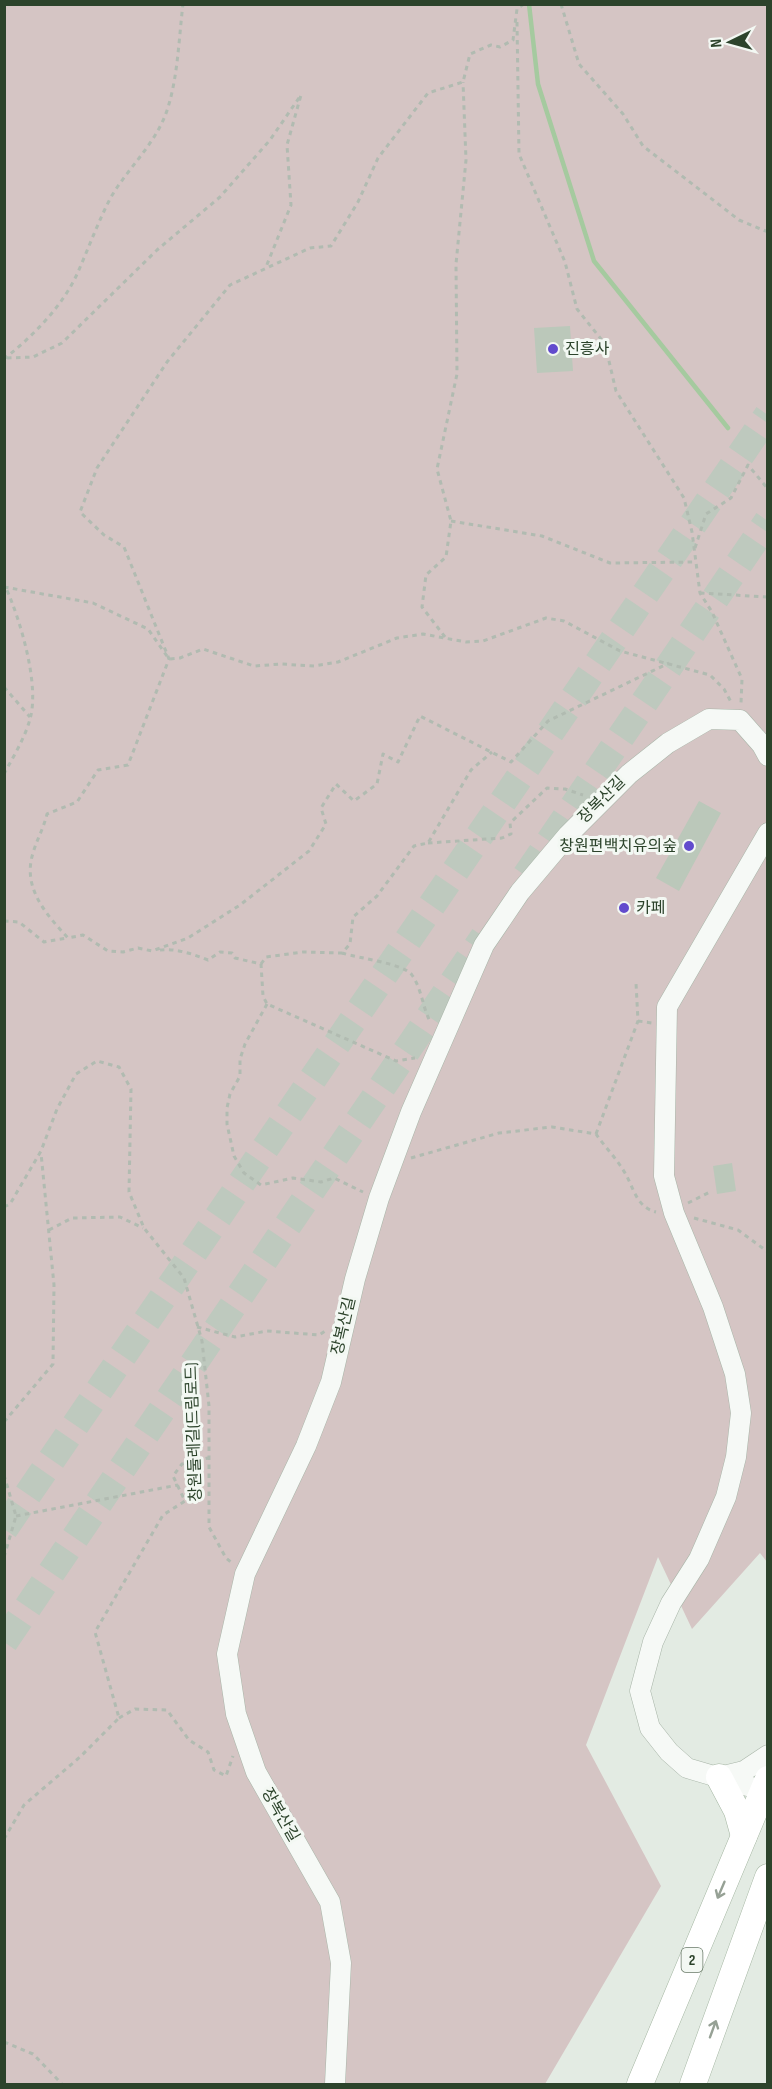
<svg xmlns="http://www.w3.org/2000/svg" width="772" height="2089" font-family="'Sofia Sans Condensed','Noto Sans KR',sans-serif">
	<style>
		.green { fill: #d5c5c4 }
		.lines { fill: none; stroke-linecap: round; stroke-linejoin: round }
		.stream { stroke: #a5ca9f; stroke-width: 4.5 }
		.building { fill: #bbc8ba }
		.highway-tunnel { stroke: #bec9be; stroke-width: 28; stroke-dasharray: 28 14; stroke-linecap: butt }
		.minor-casing { stroke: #a8b5a8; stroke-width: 21 }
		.major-casing { stroke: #a4b6a2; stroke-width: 27 }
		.path { stroke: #b1bbb1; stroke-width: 3; stroke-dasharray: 4.5 4.5; stroke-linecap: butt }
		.minor { stroke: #f6f9f6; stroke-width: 20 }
		.major { stroke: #fff; stroke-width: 26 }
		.oneway { stroke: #96a195 }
		.poi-dot { fill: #624bcd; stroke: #f3f8f3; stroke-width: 2 }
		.labels { text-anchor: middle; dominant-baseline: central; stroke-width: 6; stroke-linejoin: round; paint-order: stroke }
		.shield { fill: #f3f8f3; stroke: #687967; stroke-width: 1.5 }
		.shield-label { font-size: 15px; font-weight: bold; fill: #2c432b }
		.poi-label { font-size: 16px; fill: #2c432b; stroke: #f3f8f3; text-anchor: start }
		.street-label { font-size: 16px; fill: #2c432b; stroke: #f3f8f3 }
	</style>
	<rect width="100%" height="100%" fill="#e3ebe3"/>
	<path class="green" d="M5,5H767V1562L760,1553L692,1629L658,1557L586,1745L661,1886L545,2084H5Z"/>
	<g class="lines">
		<path class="stream" d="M529,4L538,84L594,261L728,428"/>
	</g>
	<g class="building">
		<path d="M570,326L573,371L537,373L534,328Z"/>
		<path d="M699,801L721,813L679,891L656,878Z"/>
		<path d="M732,1163L736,1191L717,1194L713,1166Z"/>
	</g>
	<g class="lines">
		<g class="highway-tunnel">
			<path d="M526,876L768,521"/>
			<path d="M4,1529L768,415"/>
			<path d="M4,1642L484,937"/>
		</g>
		<defs>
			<g id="minor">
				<path d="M768,833L667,1007L664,1176L674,1213L713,1307L735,1374L741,1413L736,1457L726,1497L699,1559L671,1603L653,1642L640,1691L650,1728L669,1752L687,1768L768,1792"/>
				<path d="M719,1777L744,1771L768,1755"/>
				<path d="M335,2084L341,1963L330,1902L256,1772L236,1714L227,1654L245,1574L306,1446L331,1382L355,1279L379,1198L411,1112L484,945L520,892L568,835L629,774L668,743L709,719L740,720L762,745L768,756"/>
			</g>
			<g id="major">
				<path d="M719,1777L737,1811L744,1836"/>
				<path d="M640,2084L768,1779"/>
				<path d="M693,2084L768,1877"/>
			</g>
		</defs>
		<use href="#minor" class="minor-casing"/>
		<use href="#major" class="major-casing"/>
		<g class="path">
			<path d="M524,4L517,9L513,40L500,47L491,45L470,54L463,82L428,93L378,158L358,202L331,246L310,248L230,285L167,362L97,468L80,512L104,535L124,547L169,659L128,765L98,770L77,802L47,814C43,830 37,839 33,853C22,888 46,914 68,938L83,935L108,951L123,952L138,948L152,951L188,938L240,905L309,851L326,824L321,808L336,784L354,801L377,784L383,754L398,762L420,716L511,762L548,721L669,663"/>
			<path d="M561,4L579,64L623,114L643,146L739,220L768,232"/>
			<path d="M517,22L519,154L565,262L577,309L605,344L616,391L684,498L692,532L700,593L712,612L742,679L741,703"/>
			<path d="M7,358L33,357L62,343L157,250L220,197L270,140L301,95L287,145L291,205L266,267"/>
			<path d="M4,359C33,336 63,306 78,272C89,247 98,222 111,197C130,165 159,141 169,104C178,73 179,37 183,4"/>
			<path d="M451,521L542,536L610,563L696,562"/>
			<path d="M695,548L706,514L731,498L748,465L768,489"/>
			<path d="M4,587L93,603L148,629L169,659L180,658L203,649L254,666L281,664L314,666L338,662L397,638L423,634L466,642L483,641L546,618L564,621L620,651L710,675L724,689L731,702"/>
			<path d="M700,593L768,597"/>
			<path d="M445,637L422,607L426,575L446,557L451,521L437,469L457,374L456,264L466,160L463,82"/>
			<path d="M4,687L30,717"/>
			<path d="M4,774C13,757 25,738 30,719C40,685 20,619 6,588"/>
			<path d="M428,843L502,838L511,834L510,823L547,788L565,789L583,795"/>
			<path d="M4,921L19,922L44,942L67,938"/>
			<path d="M160,950C175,948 193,954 208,960L220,952L232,953L235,958L261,964L263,996L267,1004L396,1061L415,1058"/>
			<path d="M342,953C358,958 405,964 412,975C422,989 423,1010 431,1023"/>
			<path d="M261,964L266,957L303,952L342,953L350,944L353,917L377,896L414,846L428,843L471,770L492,752"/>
			<path d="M267,1004L245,1044L240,1059V1076L230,1094L227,1108V1124L234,1156L244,1173L261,1185L293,1178L321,1182L334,1178L363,1192"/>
			<path d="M638,1021L652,1023"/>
			<path d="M596,1134L638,1021L636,983"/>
			<path d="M411,1158L499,1133L552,1127L596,1134C605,1147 617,1159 625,1173C634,1188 636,1207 656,1212"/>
			<path d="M688,1203L712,1191"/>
			<path d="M4,1207L10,1204L41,1151L57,1109L76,1074L97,1061L119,1067L131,1089L129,1192L144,1228L184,1278L202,1341L209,1406V1527L226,1558L232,1563"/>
			<path d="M694,1218L738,1230L768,1252"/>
			<path d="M49,1230L72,1218L120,1217L143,1228"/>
			<path d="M197,1327L235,1337L267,1331L319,1335L325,1331"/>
			<path d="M4,1422L53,1364L54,1285L41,1153"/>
			<path d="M4,1475L16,1516L4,1557"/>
			<path d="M16,1516L178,1485"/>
			<path d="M119,1718L135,1709L167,1710L189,1740L208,1752L214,1770L226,1776L233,1756"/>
			<path d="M4,1839L24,1805L80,1757L119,1718L95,1632L163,1515L185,1501L173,1476L182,1464L208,1458"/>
			<path d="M4,2042L33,2054L62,2084"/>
		</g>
		<use href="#minor" class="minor"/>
		<use href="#major" class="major"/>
	</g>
	<defs><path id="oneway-shaft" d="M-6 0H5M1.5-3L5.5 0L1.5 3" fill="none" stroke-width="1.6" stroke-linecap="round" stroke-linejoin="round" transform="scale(1.5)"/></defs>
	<g class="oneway">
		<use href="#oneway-shaft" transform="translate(721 1890) rotate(113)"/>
		<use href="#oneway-shaft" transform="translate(713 2029) rotate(-70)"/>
	</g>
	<g class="poi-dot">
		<circle cx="553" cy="349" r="6"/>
		<circle cx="689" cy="846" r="6"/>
		<circle cx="624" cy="908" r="6"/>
	</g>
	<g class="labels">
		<rect class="shield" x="681.5" y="1948" width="21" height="24" rx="4.5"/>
		<g class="shield-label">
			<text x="692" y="1960">2</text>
		</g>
		<g class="poi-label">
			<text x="565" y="349">진흥사</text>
			<text x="677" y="846" text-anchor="end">창원편백치유의숲</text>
			<text x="636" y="908">카페</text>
		</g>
		<g class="street-label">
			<text transform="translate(602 800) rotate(-45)">장복산길</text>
			<text transform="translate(344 1326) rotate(-77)">장복산길</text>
			<text transform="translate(194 1432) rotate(-92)">창원둘레길(드림로드)</text>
			<text transform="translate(280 1815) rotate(60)">장복산길</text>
		</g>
	</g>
	<rect width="772" height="2089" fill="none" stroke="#2c432b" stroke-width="12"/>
	<g transform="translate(730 42) rotate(265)" stroke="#f3f8f3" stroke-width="4.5" paint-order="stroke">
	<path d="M0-4.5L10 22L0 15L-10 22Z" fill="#2c432b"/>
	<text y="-9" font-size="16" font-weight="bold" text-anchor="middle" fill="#2c432b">N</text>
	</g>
</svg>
